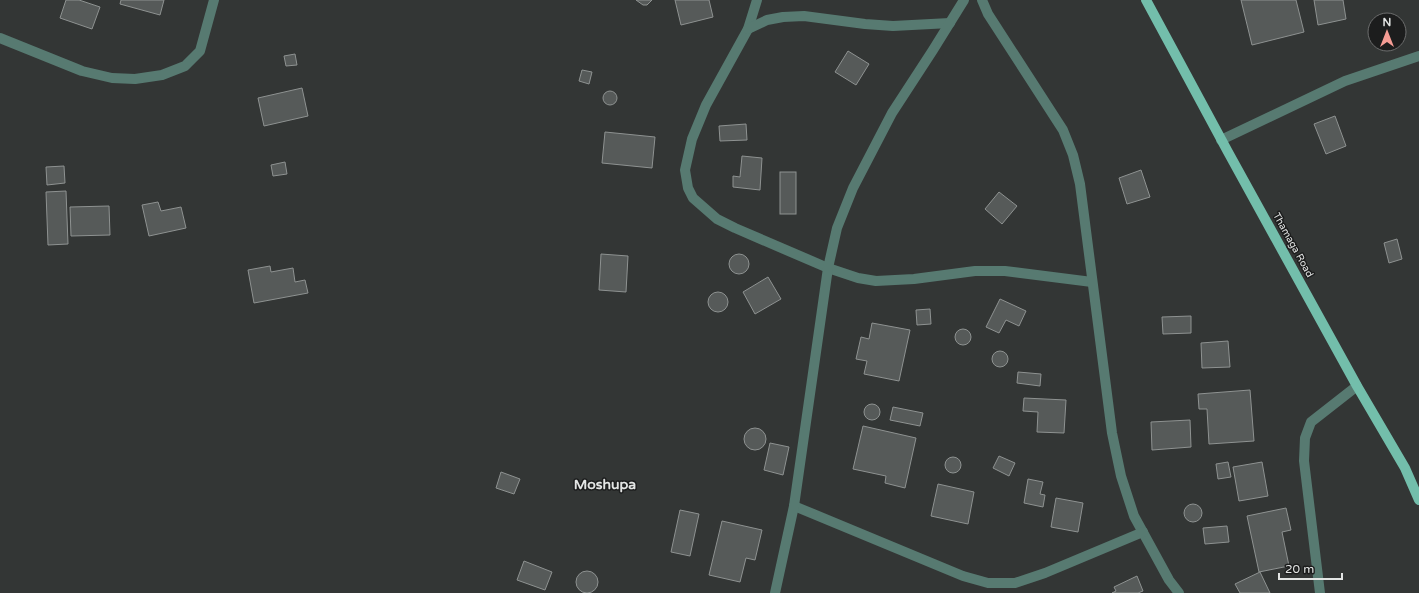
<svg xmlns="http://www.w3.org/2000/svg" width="1419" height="593" font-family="'Varela Round',sans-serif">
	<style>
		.building { fill: #565a59; stroke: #8e9291 }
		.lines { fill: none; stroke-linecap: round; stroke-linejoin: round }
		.minor { stroke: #577a71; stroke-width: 10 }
		.major { stroke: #73beab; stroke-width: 10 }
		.labels { text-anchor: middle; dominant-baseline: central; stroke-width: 3; stroke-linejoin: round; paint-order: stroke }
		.street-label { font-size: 10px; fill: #e3e5e4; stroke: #1c1d1d }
		.district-label { font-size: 14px; font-weight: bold; fill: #e3e5e4; stroke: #1c1d1d }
	</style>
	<rect width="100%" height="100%" fill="#333635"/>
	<g class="building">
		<path d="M66,0H79L100,7L92,29L60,18Z"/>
		<path d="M121,0H164L160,15L120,4Z"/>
		<path d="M636,0H652L647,5H643Z"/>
		<path d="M675,0H709L713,17L681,25Z"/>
		<path d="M1241,0H1296L1304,32L1252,45Z"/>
		<path d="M1314,0H1343L1346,19L1318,25Z"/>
		<path d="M848,51L869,64L856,85L835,72Z"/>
		<path d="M295,54L297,65L286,66L284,56Z"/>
		<path d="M582,70L592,72L589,84L579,81Z"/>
		<path d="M302,88L308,116L264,126L258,98Z"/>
		<circle cx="610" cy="98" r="7"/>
		<path d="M1335,116L1346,146L1326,154L1314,124Z"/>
		<path d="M746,124L747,140L720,141L719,126Z"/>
		<path d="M605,132L655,137L652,168L602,163Z"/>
		<path d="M742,156L762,158L760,190L733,187V176L740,177Z"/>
		<path d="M285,162L287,174L273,176L271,165Z"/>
		<path d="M64,166L65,183L47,185L46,167Z"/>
		<path d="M1141,170L1150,197L1127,204L1119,178Z"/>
		<rect x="780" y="172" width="16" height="42"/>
		<path d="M66,191L68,244L48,245L46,192Z"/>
		<path d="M999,192L1017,206L1002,224L985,209Z"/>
		<path d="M158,202L161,211L181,207L186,228L149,236L142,205Z"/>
		<path d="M109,206L110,235L71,236L70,207Z"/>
		<path d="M1397,239L1402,259L1389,263L1384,243Z"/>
		<circle cx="739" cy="264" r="10"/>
		<path d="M601,254L628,256L626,292L599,290Z"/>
		<path d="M270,266L271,272L293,268L295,282L305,280L308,293L254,303L248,270Z"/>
		<path d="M768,277L781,299L755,314L743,292Z"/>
		<circle cx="718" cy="302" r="10"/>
		<path d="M1000,299L1026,311L1019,326L1006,320L999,333L986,327Z"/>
		<path d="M930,309L931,324L917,325L916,310Z"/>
		<path d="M1191,316V333L1163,334L1162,317Z"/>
		<path d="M872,323L910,330L899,381L864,374L867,361L856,359L861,337L869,339Z"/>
		<circle cx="963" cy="337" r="8"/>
		<path d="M1228,341L1230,367L1202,368L1201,343Z"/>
		<circle cx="1000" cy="359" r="8"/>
		<path d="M1018,372L1041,374L1040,386L1017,383Z"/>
		<path d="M1250,390L1254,441L1209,444L1207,409H1199L1198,394Z"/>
		<path d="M1024,398L1066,400L1064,433L1037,432L1038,412L1023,411Z"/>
		<circle cx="872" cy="412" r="8"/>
		<path d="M893,407L923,413L920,426L890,420Z"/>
		<path d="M1190,420L1191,447L1152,450L1151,422Z"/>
		<path d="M863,426L916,438L905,488L885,483L886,476L853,469Z"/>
		<circle cx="755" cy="439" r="11"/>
		<path d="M770,443L789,447L783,475L764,470Z"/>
		<path d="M999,456L1015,463L1009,476L993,468Z"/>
		<circle cx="953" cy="465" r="8"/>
		<path d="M1228,462L1231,477L1218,479L1216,464Z"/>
		<path d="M1262,462L1268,496L1239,501L1233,467Z"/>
		<path d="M501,472L520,479L514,494L496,488Z"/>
		<path d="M1028,479L1043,482L1040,494L1045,495L1043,507L1024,503Z"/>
		<path d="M938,484L974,492L968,524L931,516Z"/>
		<path d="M1056,498L1083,503L1078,532L1051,527Z"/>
		<circle cx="1193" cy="513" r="9"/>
		<path d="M1286,508L1291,530L1282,532L1289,566L1259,572L1247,516Z"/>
		<path d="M680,510L699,514L690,556L671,552Z"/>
		<path d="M722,521L762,530L755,560L746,558L740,582L709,575Z"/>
		<path d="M1227,526L1229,542L1205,544L1203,528Z"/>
		<path d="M524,561L552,572L545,590L517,580Z"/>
		<circle cx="587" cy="582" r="11"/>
		<path d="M1260,572L1270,593H1240L1235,584Z"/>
		<path d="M1137,576L1143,591L1138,593H1112L1116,591L1114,587Z"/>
	</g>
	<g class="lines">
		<g class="minor">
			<path d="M757,0L748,29L706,105L692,139L685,170L688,188L693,198L717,219L735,228L828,268L858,278L876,281L914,279L975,271H1005L1092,282"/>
			<path d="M982,0L988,14L1063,130L1073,155L1080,184L1112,433L1121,476L1134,516L1169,580L1179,593"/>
			<path d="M748,29L767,20L783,17L804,16L865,24L893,26L950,23"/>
			<path d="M0,38L82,71L112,78L135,79L162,75L185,66L200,51L214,0"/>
			<path d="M1221,140L1345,81L1419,56"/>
			<path d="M794,506L963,576L988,583H1015L1045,573L1143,532"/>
			<path d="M775,593L794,506L828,268L837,228L853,188L892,113L933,50L964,0"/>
			<path d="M1320,593L1304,461L1305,438L1311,422L1357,386"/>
		</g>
		<path class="major" d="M1146,0L1228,152L1357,386L1405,468L1419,500"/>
	</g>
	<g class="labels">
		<g class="street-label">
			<text transform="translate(1293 245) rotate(61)">Thamaga Road</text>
		</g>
		<g class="district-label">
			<text x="605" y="484">Moshupa</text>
		</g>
	</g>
	<g transform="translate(1387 32)"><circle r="19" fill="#1c1d1d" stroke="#6c6d6d"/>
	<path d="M0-3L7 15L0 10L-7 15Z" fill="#f59c94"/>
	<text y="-6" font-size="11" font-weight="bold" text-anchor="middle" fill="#e3e5e4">N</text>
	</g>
	<path d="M1279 573v6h63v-6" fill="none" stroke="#e3e5e4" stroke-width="2"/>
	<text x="1285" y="573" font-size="12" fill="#e3e5e4" stroke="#1c1d1d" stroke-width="3" paint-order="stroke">20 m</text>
</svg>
